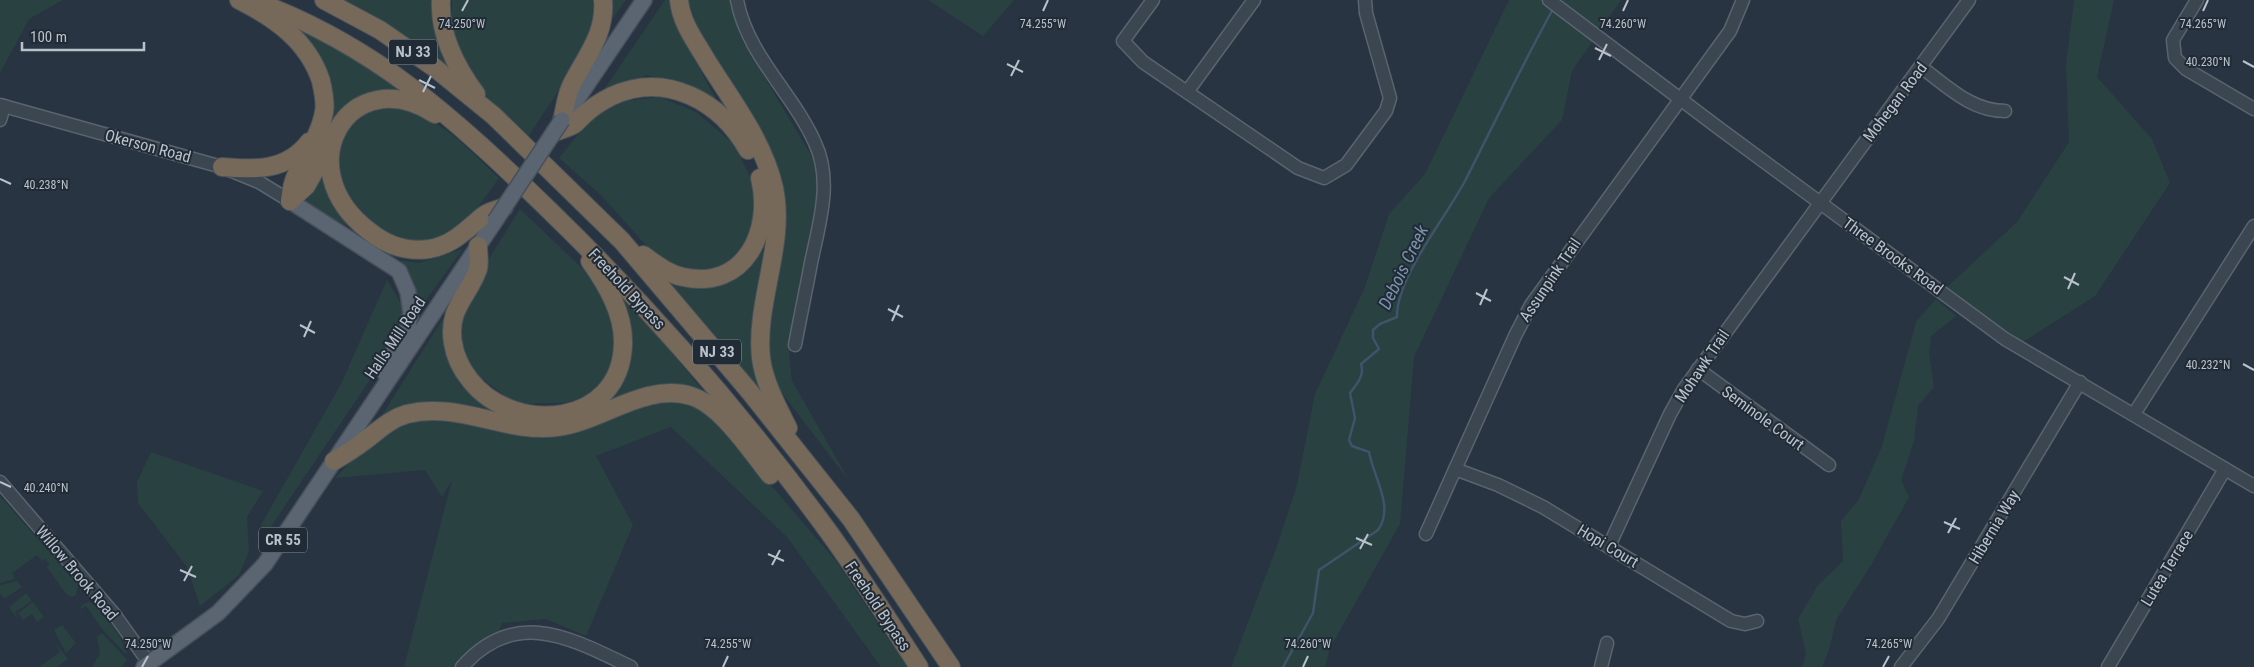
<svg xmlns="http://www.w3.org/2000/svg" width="2254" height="667" font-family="'Roboto Condensed',sans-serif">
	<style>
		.green { fill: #2a4142 }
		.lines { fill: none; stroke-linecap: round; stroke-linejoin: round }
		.stream { stroke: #3f5369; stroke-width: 2.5 }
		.minor-casing { stroke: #5a646e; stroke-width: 15 }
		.major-casing { stroke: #464f5a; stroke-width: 18 }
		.highway-casing { stroke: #47515b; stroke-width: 20 }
		.minor { stroke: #3c4651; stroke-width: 12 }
		.major { stroke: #5a6571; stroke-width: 15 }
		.highway { stroke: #76695a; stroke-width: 18 }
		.major-bridge-casing { stroke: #464f5a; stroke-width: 18; stroke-linecap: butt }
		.major-bridge { stroke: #5a6571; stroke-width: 15 }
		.ticks { fill: none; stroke: #b9c1cb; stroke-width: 2 }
		.labels { text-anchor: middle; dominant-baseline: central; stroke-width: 4; stroke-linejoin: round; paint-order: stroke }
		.shield { fill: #212b36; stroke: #8b949e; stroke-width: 1 }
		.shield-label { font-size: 15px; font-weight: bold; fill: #b9c1cb }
		.street-label { font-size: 16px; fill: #b9c1cb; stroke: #212b36 }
		.water-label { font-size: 18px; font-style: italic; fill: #7b93ac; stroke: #212b36 }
		.ticks-label { font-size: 12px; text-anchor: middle; fill: #b9c1cb; stroke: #212b36; stroke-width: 4; stroke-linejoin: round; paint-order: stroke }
	</style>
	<rect width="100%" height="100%" fill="#283441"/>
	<g class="green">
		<path d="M0,0H63L29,19L0,73Z"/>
		<path d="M339,0H434V18L448,67L394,30Z"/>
		<path d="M452,0H593L594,22L568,76L528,137L482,96L452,37Z"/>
		<path d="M603,0H626L609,24Z"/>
		<path d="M665,0H669L678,29L718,103L680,83L646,75L601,94Z"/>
		<path d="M687,0H731L740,36L821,172L789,353L792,381L850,482L775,384L768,348L783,204L768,143L707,52Z"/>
		<path d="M928,0H1014L983,36Z"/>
		<path d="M1509,0H1621L1572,71L1562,120L1489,198L1414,357L1400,524L1330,648L1325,667H1231L1277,546L1297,485L1315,394L1365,287L1389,214L1425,174Z"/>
		<path d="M2074,0H2114L2097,77L2152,139L2170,183L2095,296L2023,342L1946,288L2017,222L2069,142L2066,64Z"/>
		<path d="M283,17L359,57L409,93L370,95L330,123L332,101L320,57Z"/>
		<path d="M660,97L696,112L734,144L755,187L753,236L731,264L709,274L662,263L601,195L559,158L589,121L623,101Z"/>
		<path d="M393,105C441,118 464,145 499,178L467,222L451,234L426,244L387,237L362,221L333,170L339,137L367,112Z"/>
		<path d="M321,179L352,228L304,204Z"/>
		<path d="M520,209L582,268H589C604,299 628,340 611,375C606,385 595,394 588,402L516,404L464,365L460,305Z"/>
		<path d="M768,246L753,352L758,387L660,277L706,289L747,268Z"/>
		<path d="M463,249L415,315L400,260L419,263Z"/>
		<path d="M387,280L406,312L396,341L268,531L261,525L341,384Z"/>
		<path d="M619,289L709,398L659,385L601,408L626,324Z"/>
		<path d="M1936,299L1956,316L1931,336L1929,353L1934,387L1918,406L1914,441L1901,480L1909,497L1871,565L1836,620L1829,650L1822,667H1802L1806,654L1798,619L1818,585L1843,561L1841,521L1859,499L1882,446L1916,322Z"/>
		<path d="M449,309L447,355L461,386L506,419L379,420Z"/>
		<path d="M684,400L708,412L836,561L907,667H881L787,537L671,427L596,456L633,525L586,636L546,619L502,623L494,642L463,667H404L452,480L442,497L425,470L335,478L370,442L417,419L578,429L577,434L647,401Z"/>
		<path d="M151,452L263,491L247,517L249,551L239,575L200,606L187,567L138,503L137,482Z"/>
		<path d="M0,496L78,585L76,595L71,597L66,594L47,567L50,565L45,559L42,561L37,555L12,573L15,579L0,583Z"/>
		<path d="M17,581L22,587L4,599L0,593V585Z"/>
		<path d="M26,593L32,601L15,612L18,619L9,607Z"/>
		<path d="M33,602L44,617L37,622L32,614L23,620L18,613Z"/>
		<path d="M89,602C101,607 126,642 127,655L103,630L86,606L79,610L83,604Z"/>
		<path d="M62,625L76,643L66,653L54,630Z"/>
		<path d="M102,633L127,660L122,667H92L100,654L97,636Z"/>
		<path d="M54,641L68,659L57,667H39L60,652Z"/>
	</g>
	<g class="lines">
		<path class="stream" d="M1283,667L1313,613L1319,570L1378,530C1395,507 1373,476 1369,452L1352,446L1349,440L1355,418L1350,393C1357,384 1365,375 1361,364L1379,349L1373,338V330L1380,324L1397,317C1396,277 1448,215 1466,179C1495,122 1522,65 1553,9"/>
		<defs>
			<g id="minor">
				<path d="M737,0C747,55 793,93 815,143C833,181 819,224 811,263C806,290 800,318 795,345"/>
				<path d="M1153,0L1123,41L1143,62L1298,168L1324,178L1346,165L1386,111L1390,98L1366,13L1365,0"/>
				<path d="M1549,0L1720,129L2005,339L2254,486"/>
				<path d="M2197,0L2173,40L2175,58L2186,69L2254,109"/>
				<path d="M1921,67C1947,86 1971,111 2005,111"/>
				<path d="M1187,92L1254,0"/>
				<path d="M0,105L222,167L259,182L290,201"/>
				<path d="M0,120L4,106"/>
				<path d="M1698,369L1829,465"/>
				<path d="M2134,414L2254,226"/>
				<path d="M1455,469L1498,485L1543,507L1731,621L1745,624L1757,621"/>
				<path d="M0,482L114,614L152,667"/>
				<path d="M1426,534L1515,336L1531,305L1730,31L1743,0"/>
				<path d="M1609,546L1670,414L1684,389L1969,0"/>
				<path d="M462,667C516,606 572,639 631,667"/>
				<path d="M1601,667L1607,643"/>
				<path d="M1901,667L1938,619L2080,382"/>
				<path d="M2108,667L2225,469"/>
			</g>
			<g id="major">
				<path d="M565,117L644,0"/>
				<path d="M290,201L399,271L408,292L411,313L407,330L391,356L386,375"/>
				<path d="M144,667L218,613L265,564L495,221"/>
			</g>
			<g id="highway">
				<path d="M239,0C275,18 308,41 321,81C323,90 326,103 324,112C320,136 304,156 295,178C292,185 291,194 290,201"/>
				<path d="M252,0C376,45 455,119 548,209C650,308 744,416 828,531C860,575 889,621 919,667"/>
				<path d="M324,0L380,30L435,68L494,116L622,241L750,392L851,519L951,667"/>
				<path d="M441,0C439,35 456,67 476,94"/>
				<path d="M679,0C681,23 696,42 707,61C732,101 764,142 774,188C786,245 755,301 761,358C764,382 777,406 788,428"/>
				<path d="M435,114C350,59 285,167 369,231C386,245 407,252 429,249C453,245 466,230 483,216C488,211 498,210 504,207"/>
				<path d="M562,120C565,110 566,96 571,86C585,57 606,35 603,0"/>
				<path d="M555,132C560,130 567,128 573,125C577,123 580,118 584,115C592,107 602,101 612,96C667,71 721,102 748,150"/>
				<path d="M222,167C255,170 287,171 309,142"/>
				<path d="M290,201L306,186L328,147"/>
				<path d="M478,246C478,253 480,263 478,269C469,296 447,308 453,343C455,356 462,370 470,380C514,436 621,427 623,344C624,314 607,285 590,261"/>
				<path d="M643,255C656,264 668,274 683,277C745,291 773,230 760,178"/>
				<path d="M334,461C344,455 354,449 363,442C377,432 389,419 407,414C458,401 507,434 557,427C601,422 645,382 691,396C721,405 750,450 770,475"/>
			</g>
		</defs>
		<use href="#minor" class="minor-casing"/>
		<use href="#major" class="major-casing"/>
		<use href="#highway" class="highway-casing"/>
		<use href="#minor" class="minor"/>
		<use href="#major" class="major"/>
		<use href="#highway" class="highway"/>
		<defs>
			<path id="major-bridge" d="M495,221L562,120"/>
		</defs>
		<use href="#major-bridge" class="major-bridge-casing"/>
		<use href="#major-bridge" class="major-bridge"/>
	</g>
	<path class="ticks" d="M462,11L468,0M1043,11L1048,0M1623,11L1628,0M2203,11L2208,0M1595,48L1611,56M1599,60L1607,44M2243,61L2254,67M1007,64L1023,72M1011,76L1019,60M419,80L435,88M423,92L431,76M0,179L11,184M2064,277L2079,285M2068,289L2075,273M1476,293L1491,301M1480,305L1487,289M888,309L903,317M892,321L899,305M300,325L315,333M304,337L311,321M2243,364L2254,370M0,482L11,487M1944,522L1960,529M1948,533L1956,518M1356,538L1372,545M1360,549L1368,534M768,554L784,561M772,565L780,550M180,570L196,577M184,581L192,566M142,667L148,656M723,667L728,656M1303,667L1308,656M1883,667L1889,656"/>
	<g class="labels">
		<g class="shield">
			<rect x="389" y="39.5" width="48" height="25" rx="4"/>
			<rect x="693" y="339.5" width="48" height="25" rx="4"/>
			<rect x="259" y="527.5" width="48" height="25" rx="4"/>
		</g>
		<g class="shield-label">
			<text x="413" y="52">NJ 33</text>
			<text x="717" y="352">NJ 33</text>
			<text x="283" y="540">CR 55</text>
		</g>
		<g class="street-label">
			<text transform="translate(1895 102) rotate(-53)">Mohegan Road</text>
			<text transform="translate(148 146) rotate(15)">Okerson Road</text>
			<text transform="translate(1893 256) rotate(36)">Three Brooks Road</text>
			<text transform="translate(1550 280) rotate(-56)">Assunpink Trail</text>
			<text transform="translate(627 289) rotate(47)">Freehold Bypass</text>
			<text transform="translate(395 338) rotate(-56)">Halls Mill Road</text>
			<text transform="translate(1702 366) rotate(-56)">Mohawk Trail</text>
			<text transform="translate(1763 418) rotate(36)">Seminole Court</text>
			<text transform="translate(1994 527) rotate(-59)">Hibernia Way</text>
			<text transform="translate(1608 546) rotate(31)">Hopi Court</text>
			<text transform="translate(2167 568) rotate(-59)">Lutea Terrace</text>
			<text transform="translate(77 573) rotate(50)">Willow Brook Road</text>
			<text transform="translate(878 606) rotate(56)">Freehold Bypass</text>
		</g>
		<g class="water-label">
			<text transform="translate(1403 267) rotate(-64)">Debois Creek</text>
		</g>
	</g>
	<g class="ticks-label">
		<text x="462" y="28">74.250°W</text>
		<text x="1043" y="28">74.255°W</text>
		<text x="1623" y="28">74.260°W</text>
		<text x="2203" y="28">74.265°W</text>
		<text x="2208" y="66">40.230°N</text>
		<text x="46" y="189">40.238°N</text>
		<text x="2208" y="369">40.232°N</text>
		<text x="46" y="492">40.240°N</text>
		<text x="148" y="648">74.250°W</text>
		<text x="728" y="648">74.255°W</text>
		<text x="1308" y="648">74.260°W</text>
		<text x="1889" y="648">74.265°W</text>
	</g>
	<path d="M22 42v8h122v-8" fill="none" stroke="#b9c1cb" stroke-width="2.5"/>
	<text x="30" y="42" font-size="15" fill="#b9c1cb" stroke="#212b36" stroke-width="4" paint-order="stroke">100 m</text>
</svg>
